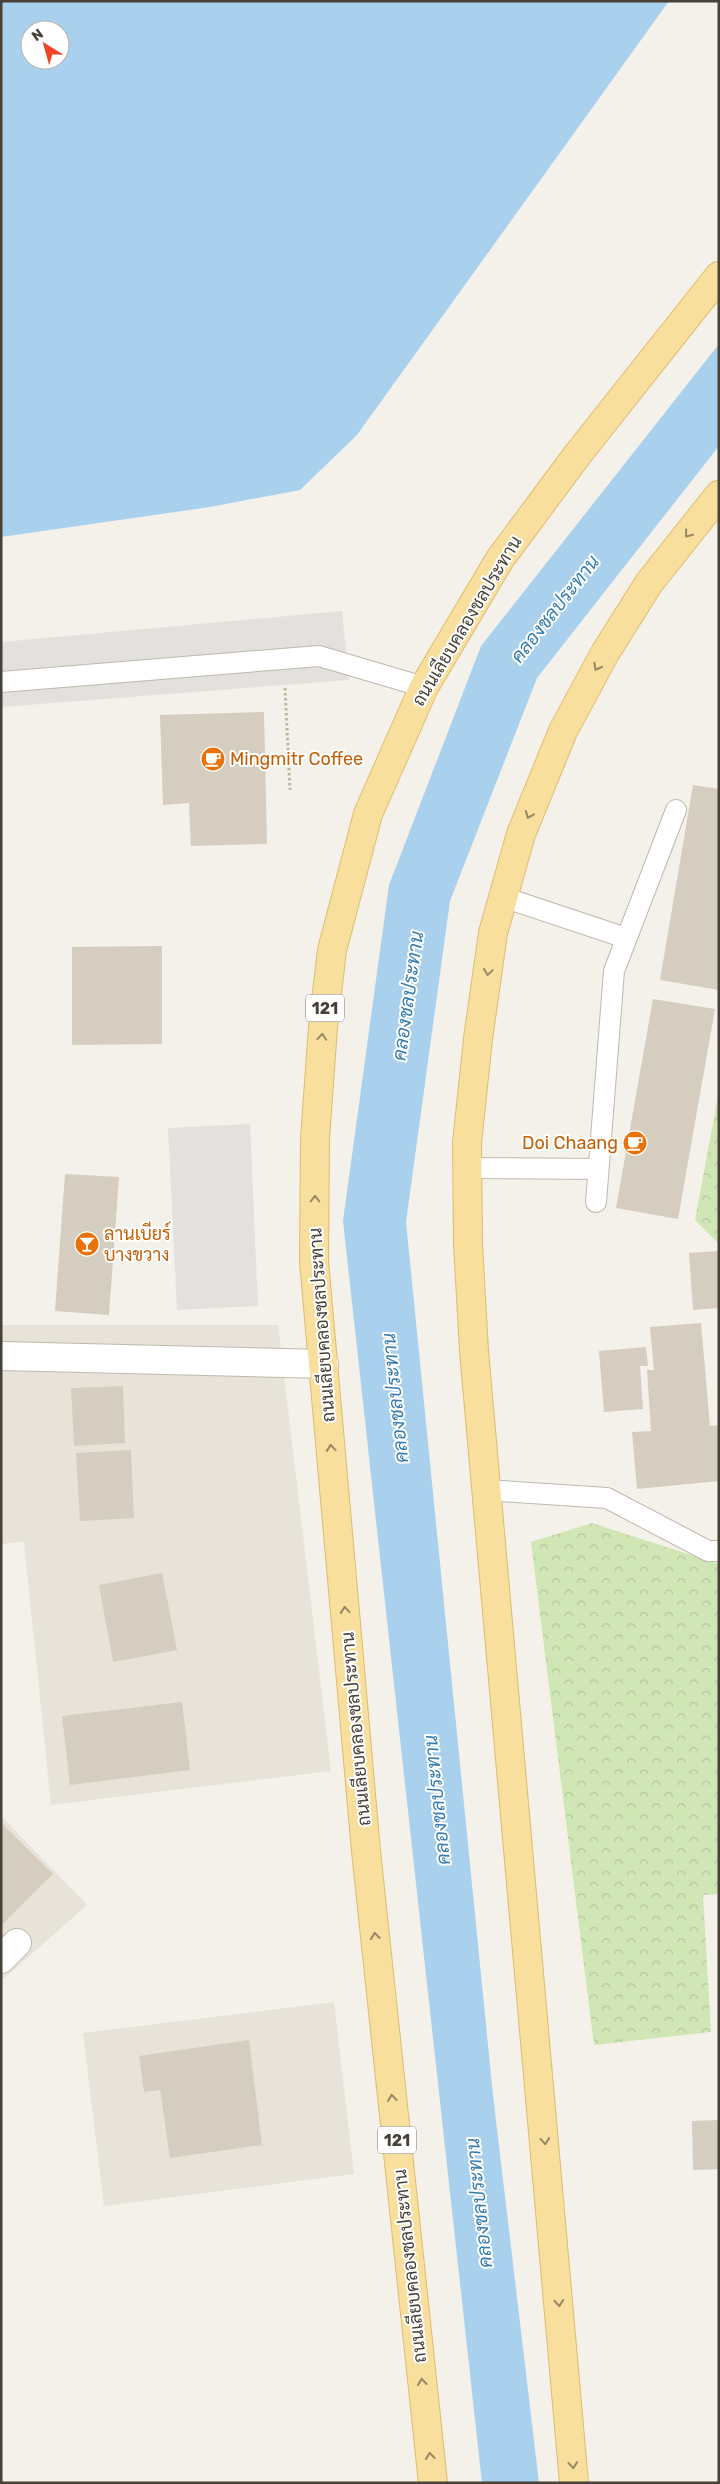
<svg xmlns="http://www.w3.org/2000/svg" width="720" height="2484" font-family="Rubik,Sarabun,sans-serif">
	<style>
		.residential { fill: #e8e3d8 }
		.forest { fill: url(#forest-crowns) }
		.parking { fill: #e3e1de }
		.water { fill: #a9d1ed; fill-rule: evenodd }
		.building { fill: #d5cdbf }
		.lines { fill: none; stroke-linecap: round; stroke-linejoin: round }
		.service-casing { stroke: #bfb9ac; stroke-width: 22 }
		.minor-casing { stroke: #bfb9ac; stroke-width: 30 }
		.primary-casing { stroke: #debc6d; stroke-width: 30 }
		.path { stroke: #c0b49e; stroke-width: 3; stroke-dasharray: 2.5 2.5; stroke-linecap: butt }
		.service { stroke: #fff; stroke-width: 20 }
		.minor { stroke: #fff; stroke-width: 28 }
		.primary { stroke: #f9df9d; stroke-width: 28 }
		.oneway { stroke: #978865 }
		.labels { text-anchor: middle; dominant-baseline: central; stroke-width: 4; stroke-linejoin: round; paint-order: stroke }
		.shield { fill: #fff; stroke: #7e7a74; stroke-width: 1 }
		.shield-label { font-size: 16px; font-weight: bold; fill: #474138 }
		.street-label { font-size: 18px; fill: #474138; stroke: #fff }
		.food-label { font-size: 18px; fill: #c56008; stroke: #fff; text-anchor: start }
		.water-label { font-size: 19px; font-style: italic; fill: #367caf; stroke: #fff }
	</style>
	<defs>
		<pattern id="forest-crowns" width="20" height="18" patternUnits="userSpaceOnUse" patternTransform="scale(1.25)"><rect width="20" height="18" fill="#d0e6b5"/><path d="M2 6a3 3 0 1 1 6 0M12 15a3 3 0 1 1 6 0" fill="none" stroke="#b4c69c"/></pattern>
	</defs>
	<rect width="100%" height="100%" fill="#f4f1ea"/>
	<g class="residential">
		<path d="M1,1325H278L331,1771L51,1805L24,1542L1,1544Z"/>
		<path d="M1,1816L87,1905L1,1981Z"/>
		<path d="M334,2002L354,2174L104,2206L83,2033Z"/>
	</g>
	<g class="forest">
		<path d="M719,1091V1244L695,1220Z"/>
		<path d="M592,1523L719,1564V1894L703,1895L711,2032L594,2045L531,1542Z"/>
	</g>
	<g class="parking">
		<path d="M342,611L349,680L1,707V642Z"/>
		<path d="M250,1124L258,1306L177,1310L168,1128Z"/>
	</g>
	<g class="water">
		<path d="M1,1H669L357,435L300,490L210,507L1,537ZM30,30H60V60H30Z"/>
		<path d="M719,344V446L537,678L450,901L406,1222L493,2095L539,2483H482L343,1221L389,885L481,646Z"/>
	</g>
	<g class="building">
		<path d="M264,712L267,844L191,846L189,803L163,805L160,715Z"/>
		<path d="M693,785L719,789V990L660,980Z"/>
		<path d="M162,946V1044L72,1045V947Z"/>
		<path d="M653,999L715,1009L678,1219L616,1208Z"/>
		<path d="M65,1174L119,1177L109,1315L55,1311Z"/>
		<path d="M719,1251V1308L693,1310L689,1253Z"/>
		<path d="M701,1323L710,1426L719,1425V1481L637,1489L632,1432L651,1431L647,1370H654L650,1327Z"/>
		<path d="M646,1347L648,1366H640L643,1409L604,1412L599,1351Z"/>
		<path d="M123,1386L125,1443L74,1446L71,1388Z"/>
		<path d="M131,1450L134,1518L80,1521L76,1453Z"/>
		<path d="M162,1573L177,1650L113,1662L99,1585Z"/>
		<path d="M182,1702L190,1770L70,1785L62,1716Z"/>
		<path d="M1,1823L53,1874L1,1926Z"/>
		<path d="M249,2040L262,2145L170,2158L160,2090L144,2092L139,2056Z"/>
		<path d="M719,2120V2169L693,2170L692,2121Z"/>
	</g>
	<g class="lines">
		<defs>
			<g id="service">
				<path d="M1,682L319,656L424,687"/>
				<path d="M503,897L626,938"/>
				<path d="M468,1168L598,1169"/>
				<path d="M596,1202L614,971L676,810"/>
				<path d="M485,1490L607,1498L708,1551H719"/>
			</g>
			<g id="minor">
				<path d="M1,1356L324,1364"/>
				<path d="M1,1959L17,1943"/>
			</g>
			<g id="primary">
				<path d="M433,2483L366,1851L314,1261L315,1139L323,1027L332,950L368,814L424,687L500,559L578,454L719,276"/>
				<path d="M574,2483L474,1351L468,1244L467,1143L478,1039L493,933L521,834L563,731L605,653L649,583L719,495"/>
			</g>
		</defs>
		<use href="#service" class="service-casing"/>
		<use href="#minor" class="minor-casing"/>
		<use href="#primary" class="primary-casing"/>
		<path class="path" d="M285,688L290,790"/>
		<use href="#service" class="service"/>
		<use href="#minor" class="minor"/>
		<use href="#primary" class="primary"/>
	</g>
	<defs><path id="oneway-chevron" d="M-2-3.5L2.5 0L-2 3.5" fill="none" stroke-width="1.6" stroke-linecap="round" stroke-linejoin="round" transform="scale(1.25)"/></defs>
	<g class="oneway">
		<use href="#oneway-chevron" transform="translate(688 534) rotate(128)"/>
		<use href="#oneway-chevron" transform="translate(597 667) rotate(118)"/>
		<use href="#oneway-chevron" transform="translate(529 815) rotate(112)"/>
		<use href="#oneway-chevron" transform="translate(488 972) rotate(98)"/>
		<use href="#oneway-chevron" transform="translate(322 1037) rotate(-86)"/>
		<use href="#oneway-chevron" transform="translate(315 1199) rotate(-90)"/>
		<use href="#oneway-chevron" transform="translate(331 1448) rotate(-95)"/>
		<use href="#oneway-chevron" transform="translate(345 1610) rotate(-95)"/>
		<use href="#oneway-chevron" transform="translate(375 1936) rotate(-96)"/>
		<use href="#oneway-chevron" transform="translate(392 2098) rotate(-96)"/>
		<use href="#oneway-chevron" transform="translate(545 2141) rotate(85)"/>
		<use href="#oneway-chevron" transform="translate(559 2303) rotate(85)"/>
		<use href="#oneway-chevron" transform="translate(422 2382) rotate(-96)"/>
		<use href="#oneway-chevron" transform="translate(430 2456) rotate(-96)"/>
		<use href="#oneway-chevron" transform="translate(573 2465) rotate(85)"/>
	</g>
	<defs>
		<symbol id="cafe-disc" viewBox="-11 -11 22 22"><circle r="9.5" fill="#e8710a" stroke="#fff"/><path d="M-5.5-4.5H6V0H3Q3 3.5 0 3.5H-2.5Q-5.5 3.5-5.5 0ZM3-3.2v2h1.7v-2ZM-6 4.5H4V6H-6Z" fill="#fff"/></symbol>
		<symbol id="bar-disc" viewBox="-11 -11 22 22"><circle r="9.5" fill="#e8710a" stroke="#fff"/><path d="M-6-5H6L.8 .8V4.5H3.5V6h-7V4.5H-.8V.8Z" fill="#fff"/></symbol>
	</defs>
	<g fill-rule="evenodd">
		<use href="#cafe-disc" x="199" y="745" width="28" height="28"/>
		<use href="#cafe-disc" x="621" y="1129" width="28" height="28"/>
		<use href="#bar-disc" x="73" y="1230" width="28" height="28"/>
	</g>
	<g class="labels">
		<g class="shield">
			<rect x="306" y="994.5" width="38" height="27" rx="4"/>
			<rect x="378" y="2126.5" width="38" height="27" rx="4"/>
		</g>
		<g class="shield-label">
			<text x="325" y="1008">121</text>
			<text x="397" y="2140">121</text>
		</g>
		<g class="street-label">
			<text transform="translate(467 621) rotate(-59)">ถนนเลียบคลองชลประทาน</text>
			<text transform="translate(322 1325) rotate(-94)">ถนนเลียบคลองชลประทาน</text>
			<text transform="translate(356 1729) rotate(-95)">ถนนเลียบคลองชลประทาน</text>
			<text transform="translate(410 2266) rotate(-96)">ถนนเลียบคลองชลประทาน</text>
		</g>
		<g class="food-label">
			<text x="230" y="759">Mingmitr Coffee</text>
			<text x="618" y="1143" text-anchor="end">Doi Chaang</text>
			<text x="104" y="1234">ลานเบียร์<tspan x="104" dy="21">บางขวาง</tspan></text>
		</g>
		<g class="water-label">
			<text transform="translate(555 609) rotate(-52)">คลองชลประทาน</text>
			<text transform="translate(408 996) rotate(-82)">คลองชลประทาน</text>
			<text transform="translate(395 1398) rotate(-96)">คลองชลประทาน</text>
			<text transform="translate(437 1800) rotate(-96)">คลองชลประทาน</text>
			<text transform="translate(479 2203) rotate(-96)">คลองชลประทาน</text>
		</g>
	</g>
	<rect width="720" height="2484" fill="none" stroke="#474138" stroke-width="5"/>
	<g transform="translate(45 45) rotate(323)"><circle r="24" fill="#ffffff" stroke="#b5b3af"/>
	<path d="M0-4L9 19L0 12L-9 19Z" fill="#ef4425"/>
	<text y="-8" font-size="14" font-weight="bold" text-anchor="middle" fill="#474138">N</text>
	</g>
</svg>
